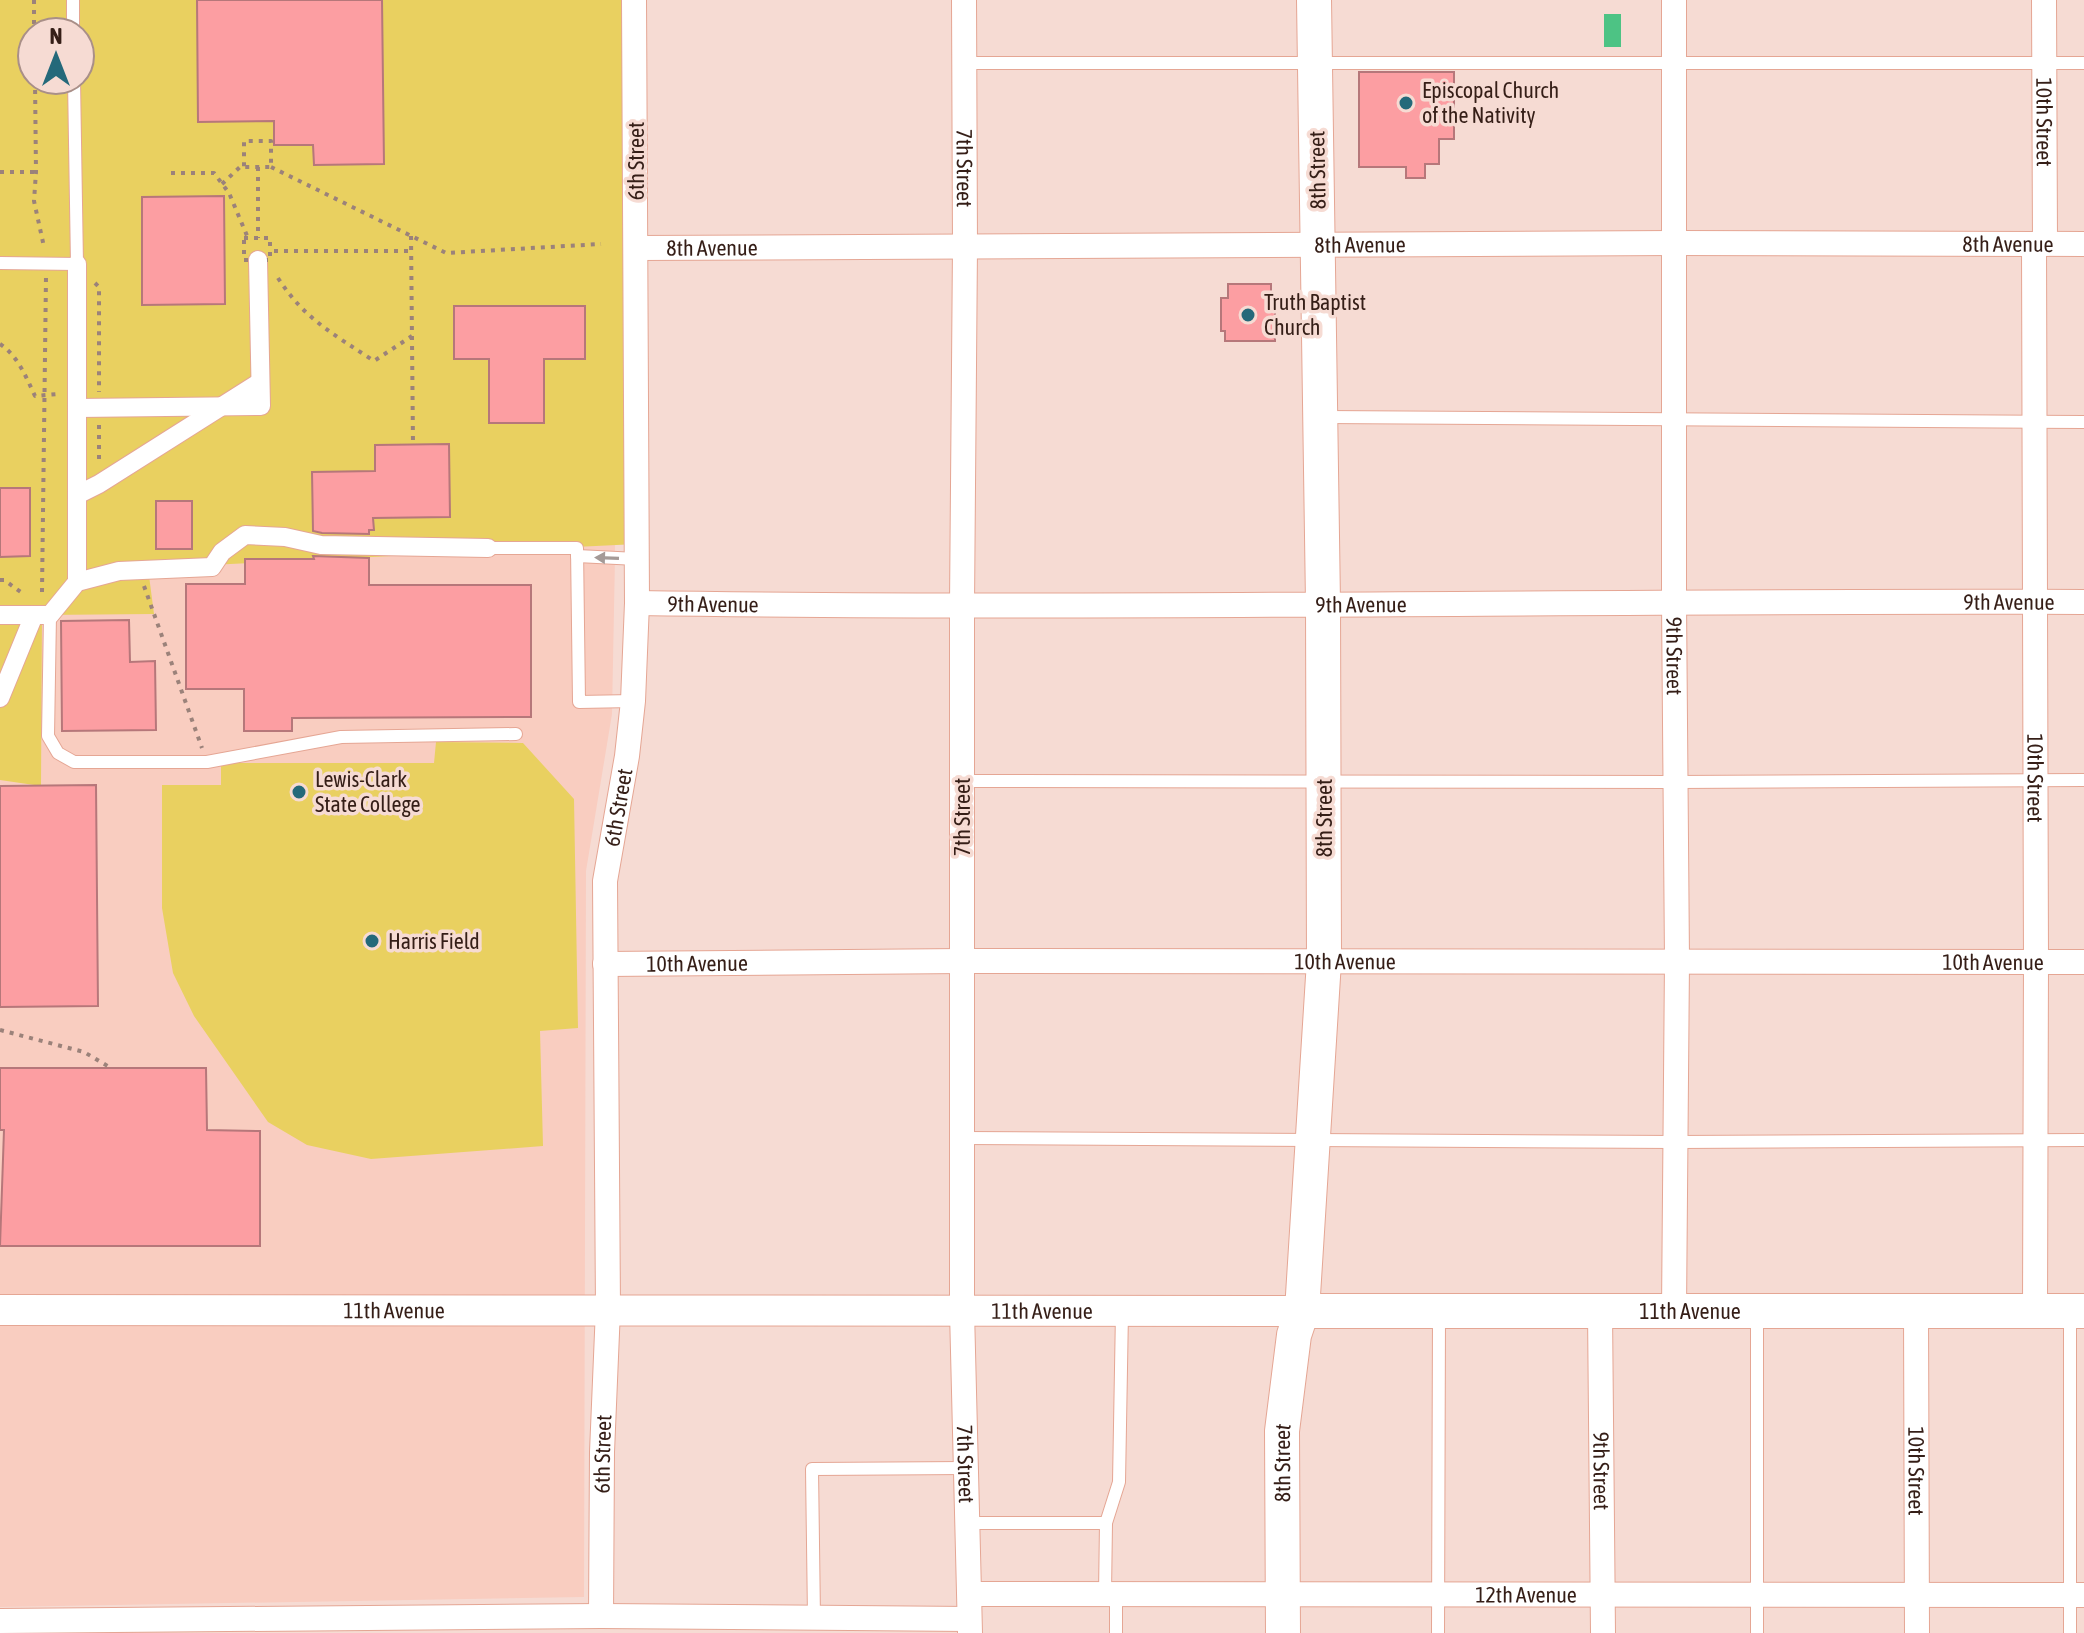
<svg xmlns="http://www.w3.org/2000/svg" width="2084" height="1633" font-family="'Asap Condensed',sans-serif">
	<style>
		.built { fill: #f9cdc0; fill-rule: evenodd }
		.green { fill: #e9d060; fill-rule: evenodd }
		.water { fill: #4dc384 }
		.building { fill: #fc9ea2; stroke: #b6777a; stroke-width: 2 }
		.lines { fill: none; stroke-linecap: round; stroke-linejoin: round }
		.service-casing { stroke: #e5a694; stroke-width: 14 }
		.pedestrian-casing { stroke: #e5a694; stroke-width: 20 }
		.minor-casing { stroke: #e5a694; stroke-width: 26 }
		.tertiary-casing { stroke: #e5a694; stroke-width: 32 }
		.secondary-casing { stroke: #e5a694; stroke-width: 36 }
		.path { stroke: #9b827a; stroke-width: 4; stroke-dasharray: 4 6; stroke-linecap: butt }
		.service { stroke: #fff; stroke-width: 12 }
		.pedestrian { stroke: #fff; stroke-width: 18 }
		.minor { stroke: #fff; stroke-width: 24 }
		.tertiary { stroke: #fff; stroke-width: 30 }
		.secondary { stroke: #fff; stroke-width: 34 }
		.oneway { fill: #a49a97 }
		.poi-dot { fill: #24697a; stroke: #f6dbd3; stroke-width: 3 }
		.labels { text-anchor: middle; dominant-baseline: central; stroke-width: 7; stroke-linejoin: round; paint-order: stroke }
		.poi-label { font-size: 22px; fill: #351e17; stroke: #f6dbd3; text-anchor: start }
		.street-label { font-size: 22px; fill: #351e17; stroke: #f6dbd3 }
	</style>
	<rect width="100%" height="100%" fill="#f6dbd3"/>
	<path class="built" d="M0,0H612L615,557L612,714L586,871L584,1597L0,1607ZM32,32H80V80H32Z"/>
	<g class="green">
		<path d="M0,0H634L637,544L148,568L154,614L42,615L41,786L0,780ZM32,32H80V80H32Z"/>
		<path d="M436,742L523,743L574,799L578,1028L540,1031L543,1146L371,1159L307,1145L268,1122L194,1016L173,973L162,908V785H221V763H434Z"/>
	</g>
	<rect class="water" x="1604" y="14" width="17" height="33"/>
	<g class="building">
		<path d="M197,0H382L384,164L314,165L313,145H274V121L198,122Z"/>
		<path d="M1359,72H1454V139H1439V164H1425V178H1406V167H1359Z"/>
		<path d="M224,196L225,304L142,305V197Z"/>
		<path d="M1228,284H1271V298H1275V341H1225V331H1221V298H1228Z"/>
		<path d="M454,306H585V359H544V423H489V359H454Z"/>
		<path d="M449,444L450,517L373,518L374,530H369V534L322,533L313,531L312,472L375,471V445Z"/>
		<path d="M0,488H30V556L0,557Z"/>
		<rect x="156" y="501" width="36" height="48"/>
		<path d="M313,556L369,558V585H531V717L292,718V731H244V689H186V584H245V559H314Z"/>
		<path d="M129,620L130,662L155,661L156,730L62,731L61,621Z"/>
		<path d="M96,785L98,1006L0,1007V786Z"/>
		<path d="M0,1068H206L207,1130L260,1131V1246H0L4,1130H0Z"/>
	</g>
	<g class="lines">
		<defs>
			<g id="service">
				<path d="M73,0V32"/>
				<path d="M965,63H2084"/>
				<path d="M0,263L77,264L74,80"/>
				<path d="M1324,417L2084,422"/>
				<path d="M488,548H577L579,702L633,701"/>
				<path d="M577,556L637,559"/>
				<path d="M50,615L48,736L58,753L74,762H207L341,737L516,734"/>
				<path d="M962,781L1675,782L2084,780"/>
				<path d="M962,1138L1676,1142L2084,1140"/>
				<path d="M1757,1312V1633"/>
				<path d="M2070,1314V1633"/>
				<path d="M968,1523H1106L1105,1594"/>
				<path d="M1106,1523L1119,1482L1122,1312"/>
				<path d="M1116,1594V1633"/>
				<path d="M814,1618L812,1469L966,1468"/>
				<path d="M1438,1633L1439,1314"/>
			</g>
			<g id="pedestrian">
				<path d="M77,264V582"/>
				<path d="M77,408L261,406L258,260"/>
				<path d="M77,495L99,484L260,382"/>
				<path d="M0,615H50L77,582L119,571L212,567L222,552L245,535L285,537L321,545L488,548"/>
				<path d="M0,698L34,615"/>
			</g>
			<g id="minor">
				<path id="s1" d="M964,0L965,246L962,605V1311L970,1633"/>
				<path id="s2" d="M1674,0V601L1677,961L1674,1311"/>
				<path id="s3" d="M2044,0L2045,244"/>
				<path id="s4" d="M2034,244L2036,962L2035,1311"/>
				<path id="s5" d="M636,248L1675,243L2084,244"/>
				<path id="s6" d="M637,603C1120,610 1602,600 2084,602"/>
				<path id="s7" d="M605,964L962,961L2084,962"/>
				<path id="s8" d="M1600,1311L1603,1633"/>
				<path id="s9" d="M1916,1311L1917,1633"/>
				<path id="s10" d="M970,1594L2084,1595"/>
				<path id="s11" d="M601,1616L602,1452L608,1309L605,881L627,756L633,701L637,603L634,0"/>
				<path d="M0,1621L601,1616L969,1619"/>
			</g>
			<g id="tertiary">
				<path id="s12" d="M0,1310L1302,1311"/>
			</g>
			<g id="secondary">
				<path id="s13" d="M1302,1311H2084"/>
				<path id="s14" d="M1283,1633L1282,1431L1294,1335L1302,1311L1324,961L1323,603L1314,0"/>
			</g>
		</defs>
		<use href="#service" class="service-casing"/>
		<use href="#pedestrian" class="pedestrian-casing"/>
		<use href="#minor" class="minor-casing"/>
		<use href="#tertiary" class="tertiary-casing"/>
		<use href="#secondary" class="secondary-casing"/>
		<g class="path">
			<path d="M34,0V32"/>
			<path d="M35,80L36,172L34,201L44,247"/>
			<path d="M258,167V238"/>
			<path d="M271,167L446,253L601,244"/>
			<path d="M0,172H36"/>
			<path d="M171,173H214L229,193L248,238"/>
			<path d="M222,184L240,167H271V141H244V167"/>
			<path d="M411,236L413,445"/>
			<rect x="244" y="238" width="26" height="22"/>
			<path d="M274,251H411"/>
			<path d="M278,278C304,319 335,335 374,361L412,336"/>
			<path d="M95,283L99,287V392"/>
			<path d="M0,344C18,356 26,377 35,396L58,394"/>
			<path d="M99,425V464"/>
			<path d="M0,580H4L25,595"/>
			<path d="M144,586L202,748"/>
			<path d="M42,592L46,277"/>
			<path d="M0,1030L84,1052L111,1068"/>
		</g>
		<use href="#service" class="service"/>
		<use href="#pedestrian" class="pedestrian"/>
		<use href="#minor" class="minor"/>
		<use href="#tertiary" class="tertiary"/>
		<use href="#secondary" class="secondary"/>
	</g>
	<defs><path id="oneway-solid" d="M-6-.8H1V-3.2L6.5 0L1 3.2V.8H-6Z" transform="scale(2)"/></defs>
	<use class="oneway" href="#oneway-solid" transform="translate(607 558) rotate(-178)"/>
	<g class="poi-dot">
		<circle cx="1406" cy="103" r="8"/>
		<circle cx="1248" cy="315" r="8"/>
		<circle cx="299" cy="792" r="8"/>
		<circle cx="372" cy="941" r="8"/>
	</g>
	<g class="labels">
		<g class="poi-label">
			<text x="1422" y="90">Episcopal Church<tspan x="1422" dy="25">of the Nativity</tspan></text>
			<text x="1264" y="302">Truth Baptist<tspan x="1264" dy="25">Church</tspan></text>
			<text x="315" y="779">Lewis-Clark<tspan x="315" dy="25">State College</tspan></text>
			<text x="388" y="941">Harris Field</text>
		</g>
		<g class="street-label">
			<text stroke="none"><textPath href="#s3" startOffset="122">10th Street</textPath></text>
			<text transform="translate(636 161) rotate(-90)">6th Street</text>
			<text stroke="none"><textPath href="#s1" startOffset="168">7th Street</textPath></text>
			<text transform="translate(1317 170) rotate(-91)">8th Street</text>
			<text stroke="none"><textPath href="#s5" startOffset="1372">8th Avenue</textPath></text>
			<text stroke="none"><textPath href="#s5" startOffset="724">8th Avenue</textPath></text>
			<text stroke="none"><textPath href="#s5" startOffset="76">8th Avenue</textPath></text>
			<text stroke="none"><textPath href="#s6" startOffset="1372">9th Avenue</textPath></text>
			<text stroke="none"><textPath href="#s6" startOffset="76">9th Avenue</textPath></text>
			<text stroke="none"><textPath href="#s6" startOffset="724">9th Avenue</textPath></text>
			<text stroke="none"><textPath href="#s2" startOffset="656">9th Street</textPath></text>
			<text stroke="none"><textPath href="#s4" startOffset="534">10th Street</textPath></text>
			<text stroke="none"><textPath href="#s11" startOffset="810">6th Street</textPath></text>
			<text transform="translate(962 817) rotate(-90)">7th Street</text>
			<text transform="translate(1324 818) rotate(-90)">8th Street</text>
			<text stroke="none"><textPath href="#s7" startOffset="740">10th Avenue</textPath></text>
			<text stroke="none"><textPath href="#s7" startOffset="1388">10th Avenue</textPath></text>
			<text stroke="none"><textPath href="#s7" startOffset="92">10th Avenue</textPath></text>
			<text stroke="none"><textPath href="#s12" startOffset="394">11th Avenue</textPath></text>
			<text stroke="none"><textPath href="#s12" startOffset="1042">11th Avenue</textPath></text>
			<text stroke="none"><textPath href="#s13" startOffset="388">11th Avenue</textPath></text>
			<text stroke="none"><textPath href="#s11" startOffset="162">6th Street</textPath></text>
			<text stroke="none"><textPath href="#s14" startOffset="170">8th Street</textPath></text>
			<text stroke="none"><textPath href="#s1" startOffset="1464">7th Street</textPath></text>
			<text stroke="none"><textPath href="#s8" startOffset="160">9th Street</textPath></text>
			<text stroke="none"><textPath href="#s9" startOffset="160">10th Street</textPath></text>
			<text stroke="none"><textPath href="#s10" startOffset="556">12th Avenue</textPath></text>
		</g>
	</g>
	<g transform="translate(56 56)"><circle r="38" fill="#f6dbd3" stroke="#a98f88" stroke-width="2"/>
	<path d="M0-6L14 30L0 20L-14 30Z" fill="#24697a"/>
	<text y="-12" font-size="22" font-weight="bold" text-anchor="middle" fill="#351e17">N</text>
	</g>
</svg>
